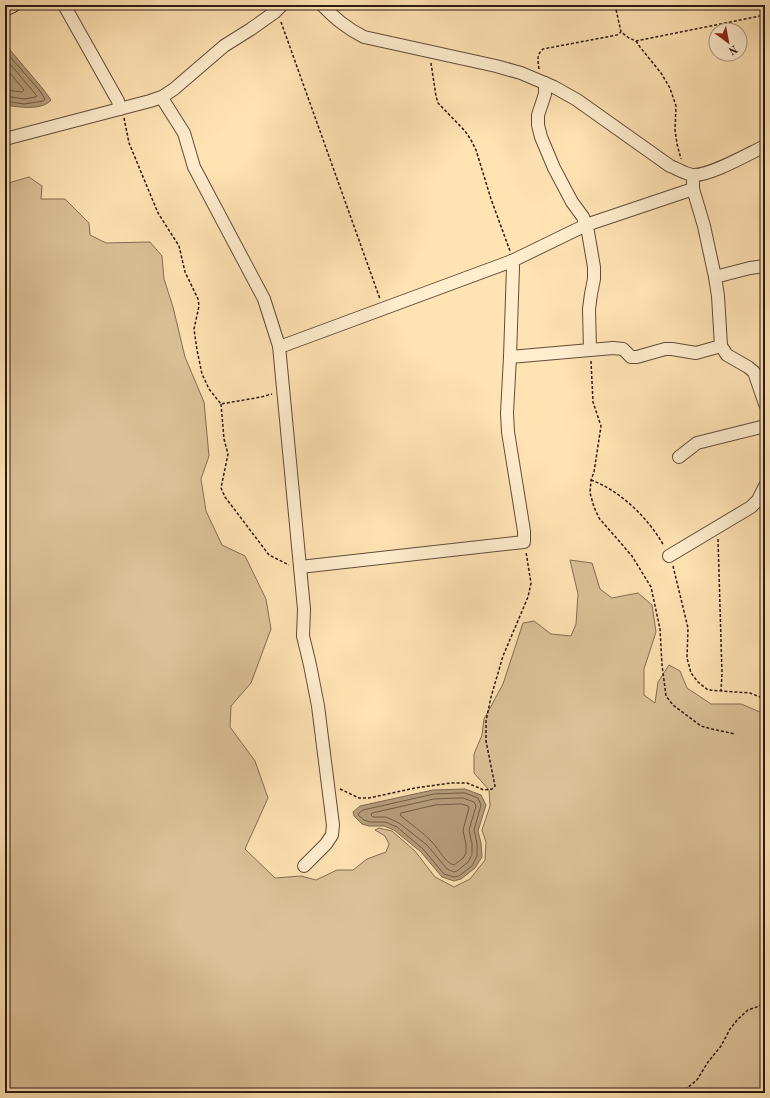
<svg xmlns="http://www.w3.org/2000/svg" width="770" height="1098" font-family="'Old Standard TT',serif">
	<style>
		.green { fill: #dbc197; stroke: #846d54 }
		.water { fill: #b79e7c; stroke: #7f6951 }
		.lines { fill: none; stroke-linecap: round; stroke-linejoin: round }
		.shore { stroke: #725c46; stroke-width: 1 }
		.minor-casing { stroke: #614c3a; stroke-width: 14 }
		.major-casing { stroke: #2c1911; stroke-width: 17 }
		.path { stroke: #2c1911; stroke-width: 1.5; stroke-dasharray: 3 2; stroke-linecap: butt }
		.minor { stroke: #ffedce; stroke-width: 12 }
		.major { stroke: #ffe3b3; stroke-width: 15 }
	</style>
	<rect width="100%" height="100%" fill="#ffe3b3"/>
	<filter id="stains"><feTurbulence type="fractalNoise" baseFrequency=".005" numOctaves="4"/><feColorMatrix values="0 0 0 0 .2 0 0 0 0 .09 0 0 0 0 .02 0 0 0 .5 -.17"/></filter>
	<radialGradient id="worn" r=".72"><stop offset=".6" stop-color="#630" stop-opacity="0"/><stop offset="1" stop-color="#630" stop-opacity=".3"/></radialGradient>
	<path class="green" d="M29,177L42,186L41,199H65L89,223L90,235L106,243L150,242L162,256L164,279L173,307L185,357L204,402L209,456L201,479L206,511L222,545L245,556L266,599L271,629L251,683L231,706L230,727L255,761L268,798L245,849L275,878L301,876L316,880L337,870H353L367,859L386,852L389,844L385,836L375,830L379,828L392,831L415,851L435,877L454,887L470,879L485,860L486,842L482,830L490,806L489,790L474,773V754L482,735L484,719L503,684L523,623L534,621L551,634L571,636L576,624L578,594L570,560L592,563L600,589L612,598L638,593L652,605L656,632L644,669V695L655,703L658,682L669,665L680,671L687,688L711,704H741L760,712L765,717V1093H5V184Z"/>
	<g class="water">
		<path d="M5,44L43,89L51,100C42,111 18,107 5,105Z"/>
		<path d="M465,789L481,795L486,805L478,831L481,843L482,857L475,868L461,879L454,881L442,877L421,852L394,830L384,826H369L362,824L354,816L353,812L360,806L433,790Z"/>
	</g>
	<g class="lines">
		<g class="shore">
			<path d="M5,51L40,91L45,99L43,101L24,104L5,101"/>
			<path d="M5,58L37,96L35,97L24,99L5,96"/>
			<path d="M5,67L24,90L22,92L5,90"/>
			<path d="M465,793L478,798L481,805L474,830L477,843V856L472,866L459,876L454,877L444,874L423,849L397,827L385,822H370L364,820L358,815L359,813L363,810L434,794Z"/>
			<path d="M463,798L474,802L476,806L469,830L472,844V855L468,862L457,871L454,872L447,869L427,845L399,823L386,817H373L371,815L372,813L434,799Z"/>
			<path d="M462,804L468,806L469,808L463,830L466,845V853L463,858L454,865C445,863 439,849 432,842C423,832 410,824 400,815L401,813L435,805Z"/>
		</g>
		<defs>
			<g id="minor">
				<path d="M64,5L118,101L120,109"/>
				<path d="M322,5C336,19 346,28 364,37L496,66L521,73L554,87L577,100L670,166C678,169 685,174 693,175C710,176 748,154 765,146"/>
				<path d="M545,83V94L538,115V125L541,137L554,168L572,202L583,217L588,232L594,267V279L591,294L589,309L590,350"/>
				<path d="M162,97L165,103L184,133L194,167L264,299L279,346L304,609L303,636L310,665L318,706L333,825L332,835L326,844L304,866"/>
				<path d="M5,139L150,101L162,97L174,89L224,46L251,29L275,12L282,5"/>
				<path d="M693,181V189L704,226L715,277L718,296L721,346L727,355L748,367L754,372L765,404"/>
				<path d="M715,277L750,268L765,266"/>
				<path d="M279,346L285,345L512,261L586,225L693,189"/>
				<path d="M510,357L613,348L623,349L631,357H637L665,349H672L696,353L721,346"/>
				<path d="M679,457L697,443L765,426"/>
				<path d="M669,556L751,507L758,500L765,486"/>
				<path d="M300,567L524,542V531L508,432L507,413L510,357L513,267L512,261"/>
			</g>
			<path id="major" d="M5,8L12,5"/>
		</defs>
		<use href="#minor" class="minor-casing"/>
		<use href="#major" class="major-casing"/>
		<g class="path">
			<path d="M615,5L621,32L629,38L636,41L765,15"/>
			<path d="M281,22L380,299"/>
			<path d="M636,41L640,47L661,73L670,88L676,106L675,130L677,144L681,159"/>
			<path d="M431,63L436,96L438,103L465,131L471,140L476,150L491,199L510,251"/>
			<path d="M539,69C538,61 536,55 543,49L617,35L621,32"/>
			<path d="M124,118L129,143L158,213L179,246L185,272L198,299L199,306L194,329L197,350L202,374L209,389L221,404L261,397L272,394"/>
			<path d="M591,361L593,402L601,426L594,472L591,480L590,493L594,507L599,518L632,556L651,587L660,629L662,665L666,696L673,705L701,726L712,729L735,734"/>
			<path d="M221,404L224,439L228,454L221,488L225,497L269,555L289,565"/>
			<path d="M591,480C621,491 649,519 664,546"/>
			<path d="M718,539L722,674L721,691"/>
			<path d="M673,566L688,628L687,658L691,673L698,682L708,690L750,693L765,699"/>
			<path d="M340,789L359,798H369L415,788L451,783H467L484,790L492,789L495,786L486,741V721L491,697L503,656L528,597L531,583L526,552"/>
			<path d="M681,1093L697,1080L708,1062L721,1046L730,1029L738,1019L748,1010L765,1004"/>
		</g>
		<use href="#minor" class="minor"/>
		<use href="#major" class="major"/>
	</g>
	<rect width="770" height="1098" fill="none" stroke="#ffe3b3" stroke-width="20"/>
	<rect x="6" y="6" width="758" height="1086" fill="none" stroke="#2c1911" stroke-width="2"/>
	<rect x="10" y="10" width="750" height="1078" fill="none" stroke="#2c1911"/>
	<g transform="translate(728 42) rotate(148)"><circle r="19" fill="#ffedce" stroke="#ab9882"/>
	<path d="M0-3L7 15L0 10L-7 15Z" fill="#8f2418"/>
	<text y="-6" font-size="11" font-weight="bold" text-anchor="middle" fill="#2c1911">N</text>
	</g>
	<rect width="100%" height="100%" filter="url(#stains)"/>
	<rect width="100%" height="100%" fill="url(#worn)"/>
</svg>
